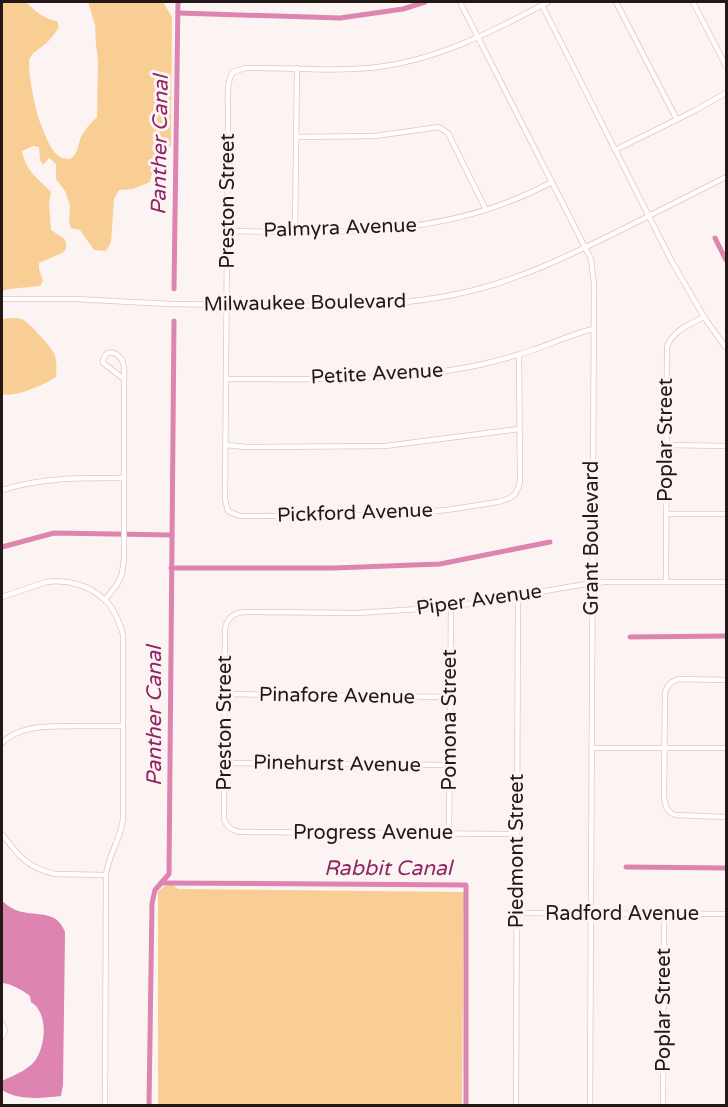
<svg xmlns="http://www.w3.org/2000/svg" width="728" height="1107" font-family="'Varela Round',sans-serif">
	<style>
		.green { fill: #f9ce95 }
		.water { fill: #dd84b0 }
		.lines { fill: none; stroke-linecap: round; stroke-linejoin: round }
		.canal { stroke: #dd84b0; stroke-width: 5 }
		.street-casing { stroke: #e6c4bc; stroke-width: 6 }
		.street { stroke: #fff; stroke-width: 4.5 }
		.labels { text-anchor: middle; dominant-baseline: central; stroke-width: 6; stroke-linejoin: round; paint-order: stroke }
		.street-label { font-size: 20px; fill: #241816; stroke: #fcf4f3 }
		.water-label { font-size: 21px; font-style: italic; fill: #8f2663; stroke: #fcf4f3 }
	</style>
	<rect width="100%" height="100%" fill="#fcf4f3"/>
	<g class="green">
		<path d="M2,2H26C35,11 44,19 57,21L59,27C55,34 50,40 44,45C39,49 33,52 30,58C26,65 36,113 40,122C44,132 49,147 57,155C61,158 65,159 70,159C79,153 77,146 81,137C85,129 91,123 97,117L98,61L96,44L95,25L88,2H163L172,17L171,145L156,159L150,182L133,189L119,190L114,199L111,242L106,251L94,250L80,230L71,228L69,221L70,205L65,191L56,179V164L49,158L43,165L40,160L39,147L33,146L22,151C26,172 38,178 51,192L49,204L51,230C59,236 68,237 66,249L62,253L39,263V269L43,281L40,286L9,289L2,291Z"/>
		<path d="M11,318C16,318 21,318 25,321C31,325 50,346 54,353C57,360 57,369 56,377C44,385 15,398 2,394V319Z"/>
		<path d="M168,885L174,886L178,889L463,892L464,894L462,1105H158V892L162,888Z"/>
	</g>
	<path class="water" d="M2,901C8,906 15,911 23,912C41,916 57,911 65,932L63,1085L61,1096C41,1098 19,1101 2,1090V1081C12,1076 26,1071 34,1062C46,1047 49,1013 31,1002L30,996C22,990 12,984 2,983Z"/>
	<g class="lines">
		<g class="canal">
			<path d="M178,13L340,18L403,9L425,2"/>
			<path d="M715,238L726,260"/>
			<path d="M174,289L178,2"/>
			<path d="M2,547L54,533L172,535"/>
			<path d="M171,568H334L440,564L550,542"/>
			<path d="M630,637L726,636"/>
			<path d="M626,867L726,868"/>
			<path d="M161,883L466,885V1106"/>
			<path d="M149,1106L152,903L155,890L169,874L174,321"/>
		</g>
		<defs>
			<g id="street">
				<path d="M460,2L591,259L594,284L590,1106"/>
				<path d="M616,2L677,120"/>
				<path d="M693,2L726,66"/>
				<path d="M542,5L671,260L704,317L726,348"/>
				<path d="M297,137L375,136L439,127L448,133L486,210"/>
				<path d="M615,150L694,111L726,93"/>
				<path d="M228,231C341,233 448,238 552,182"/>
				<path d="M295,232L297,68"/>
				<path d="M2,299H75L170,304L352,306C396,304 440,300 482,288C533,274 578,251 625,228C659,211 693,194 726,177"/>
				<path d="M519,355L520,480L519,486L515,494L510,498L498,502L447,510L384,515L242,516L237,515L228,511L225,499L228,112C228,99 226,83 233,72L246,68C287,67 328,72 369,68C434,62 492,32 548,2"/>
				<path d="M227,379C312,379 396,382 479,365C497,361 515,356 533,350C553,343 573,334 593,329"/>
				<path d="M226,445L246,447L385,446L519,429"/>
				<path d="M667,445L726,446"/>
				<path d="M2,490C44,477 81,478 124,478"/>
				<path d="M666,514H726"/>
				<path d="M666,582L667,347C672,331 690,324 704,317"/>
				<path d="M2,597L46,582C67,579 89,585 105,600C114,608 119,622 123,634V819C121,839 108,855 106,875L105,1106"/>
				<path d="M105,600L118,583L122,574L124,558V379L103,363C104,347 119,351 123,363C125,369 124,374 124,379"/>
				<path d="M726,680L678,679C671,682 667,685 665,692L664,796C665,806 666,811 675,815L726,817"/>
				<path d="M225,694L450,697"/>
				<path d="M2,743C21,724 50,727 74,726C90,726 106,726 123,726"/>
				<path d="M592,748H726"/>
				<path d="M225,763L449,765"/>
				<path d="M449,833L451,607"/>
				<path d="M2,834C18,855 27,868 55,874L106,875"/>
				<path d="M517,834L242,832C233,831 227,828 224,819L225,629C227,618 233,613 244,612L357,613L451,607L580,585L604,582H726"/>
				<path d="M517,913L726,914"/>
				<path d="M2,1023L5,1031L2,1037"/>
				<path d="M516,1106L518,596"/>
				<path d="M663,1106L664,914"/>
			</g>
		</defs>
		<use href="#street" class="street-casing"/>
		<use href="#street" class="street"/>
	</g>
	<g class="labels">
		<g class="street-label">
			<text transform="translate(228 201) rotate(-90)">Preston Street</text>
			<text transform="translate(340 228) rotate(-2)">Palmyra Avenue</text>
			<text transform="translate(305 303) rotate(-1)">Milwaukee Boulevard</text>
			<text transform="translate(377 374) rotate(-3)">Petite Avenue</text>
			<text transform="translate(666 440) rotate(-90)">Poplar Street</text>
			<text transform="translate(355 513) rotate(-2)">Pickford Avenue</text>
			<text transform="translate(592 538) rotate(-90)">Grant Boulevard</text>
			<text transform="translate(479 600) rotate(-8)">Piper Avenue</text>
			<text transform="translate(337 696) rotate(1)">Pinafore Avenue</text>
			<text transform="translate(450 720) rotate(-90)">Pomona Street</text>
			<text transform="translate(225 723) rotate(-90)">Preston Street</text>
			<text transform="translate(337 764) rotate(1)">Pinehurst Avenue</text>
			<text x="373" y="833">Progress Avenue</text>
			<text transform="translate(517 851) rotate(-90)">Piedmont Street</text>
			<text x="622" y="914">Radford Avenue</text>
			<text transform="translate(664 1010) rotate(-90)">Poplar Street</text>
		</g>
		<g class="water-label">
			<text transform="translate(160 145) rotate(-89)">Panther Canal</text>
			<text transform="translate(154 716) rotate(-90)">Panther Canal</text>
			<text x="388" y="868">Rabbit Canal</text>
		</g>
	</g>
	<rect width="728" height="1107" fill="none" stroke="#241816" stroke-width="6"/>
</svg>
